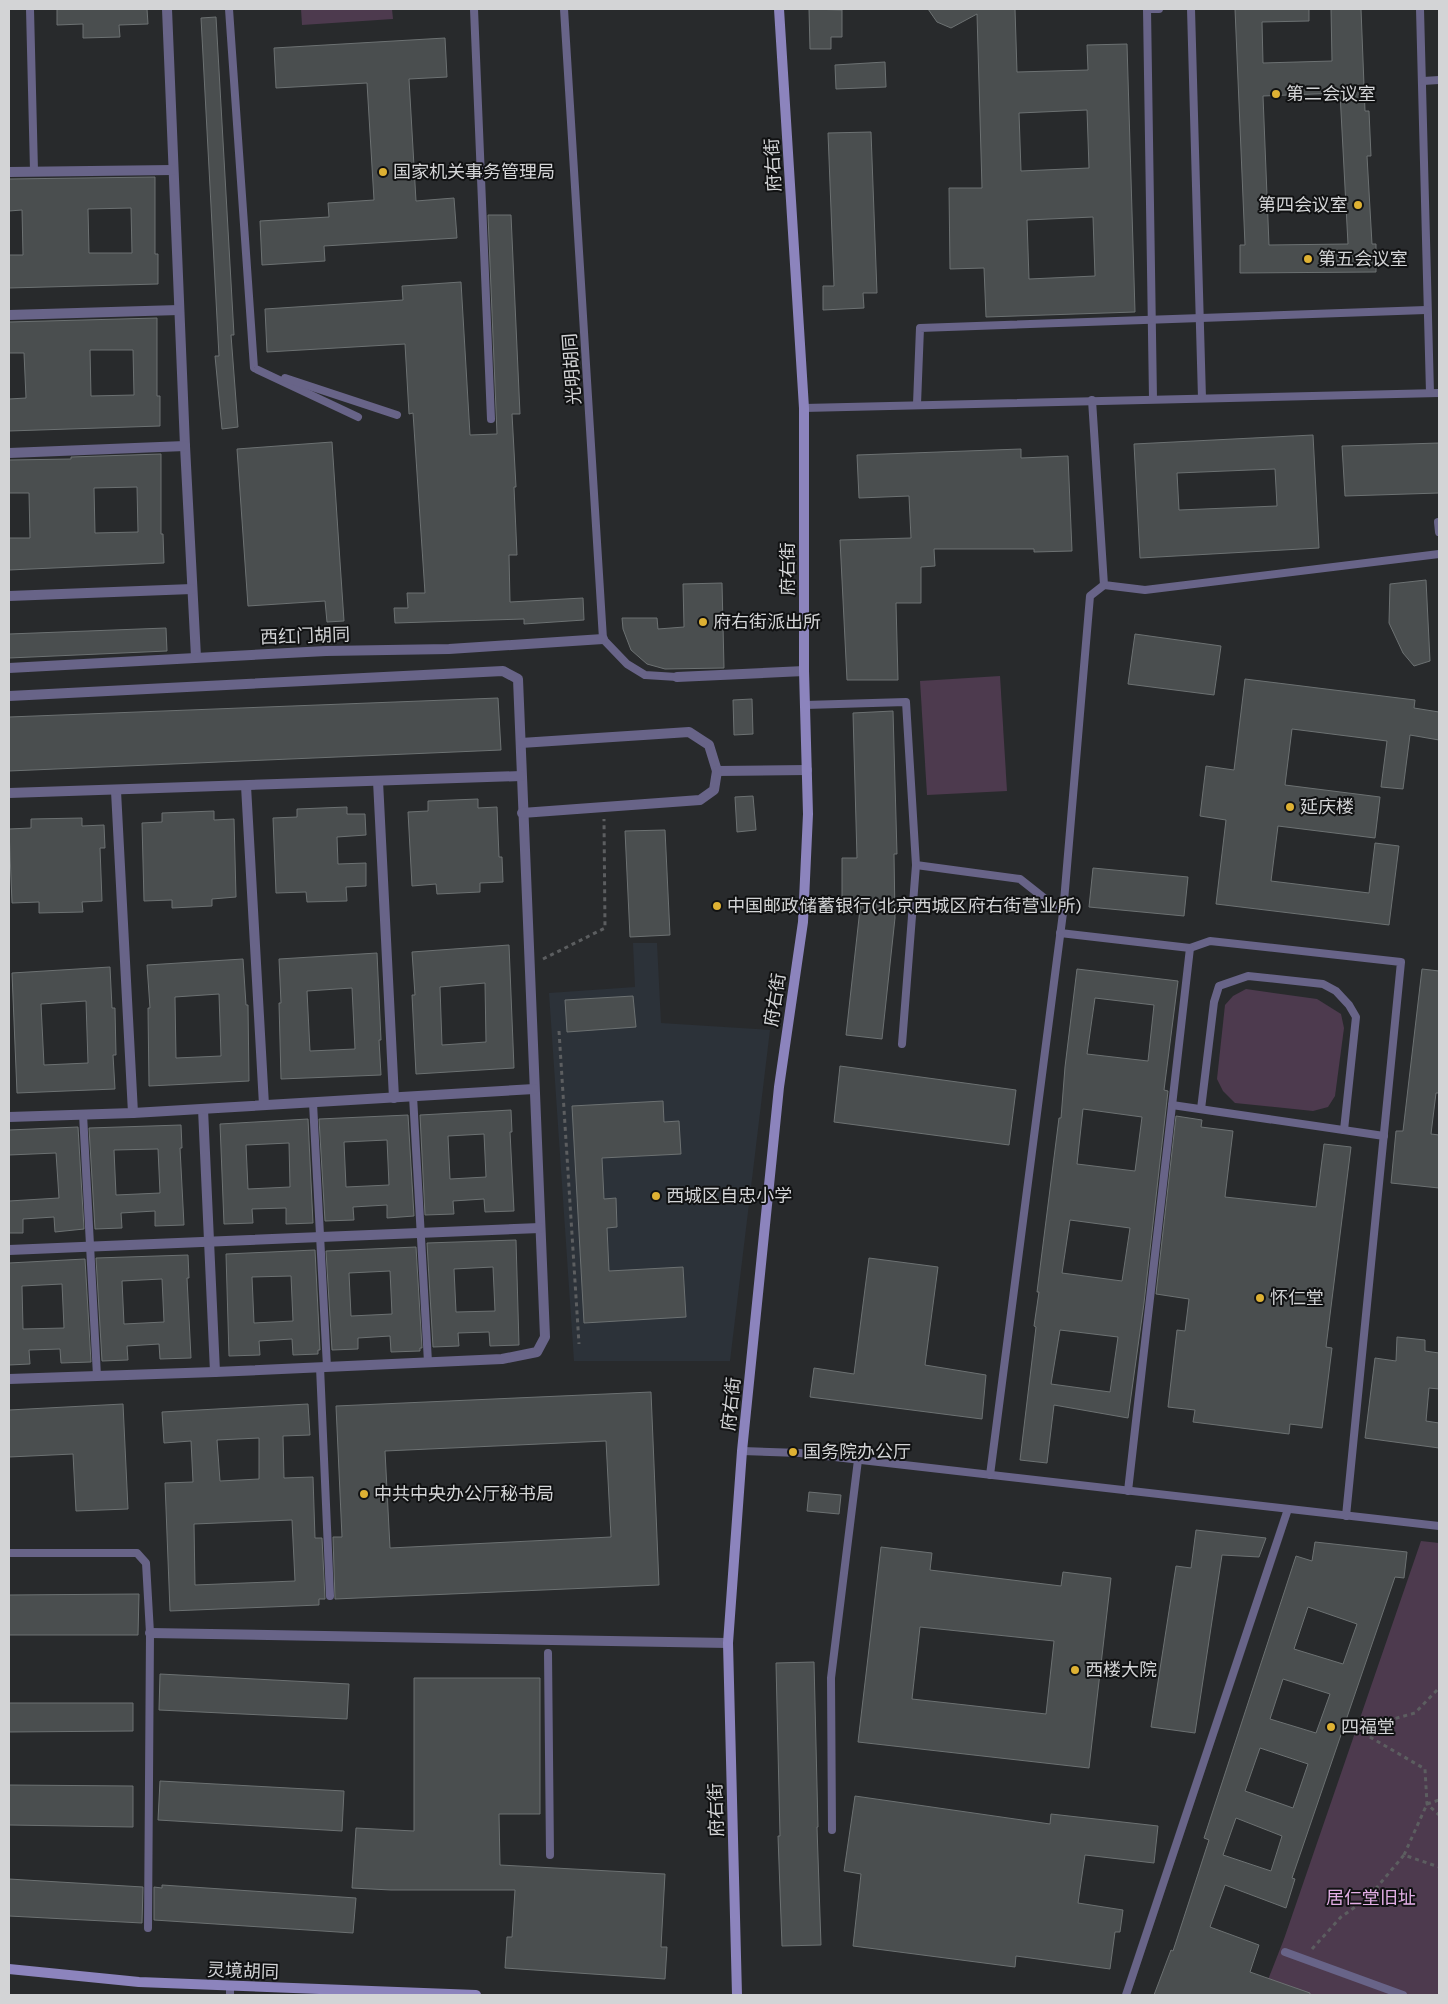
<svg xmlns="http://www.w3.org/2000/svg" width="1448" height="2004" font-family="Karla,'Noto Sans SC',sans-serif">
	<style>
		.built { fill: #2c3239 }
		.green { fill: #4d3a4e }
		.building { fill: #4a4e4f; stroke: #6c7172; fill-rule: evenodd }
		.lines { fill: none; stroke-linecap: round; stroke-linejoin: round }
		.path { stroke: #5c5e60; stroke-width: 3; stroke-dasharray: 4 4; stroke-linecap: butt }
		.service { stroke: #686488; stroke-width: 8 }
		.minor { stroke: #686488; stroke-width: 10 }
		.secondary { stroke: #8c84bd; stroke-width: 10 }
		.poi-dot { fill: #deb133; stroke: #111213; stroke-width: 2 }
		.labels { text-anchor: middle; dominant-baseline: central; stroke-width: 4; stroke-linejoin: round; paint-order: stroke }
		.poi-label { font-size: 18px; fill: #d3d4d6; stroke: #111213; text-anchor: start }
		.street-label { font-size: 18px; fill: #d3d4d6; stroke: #111213 }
		.park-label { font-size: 18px; fill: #e4afe7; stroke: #111213 }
	</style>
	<rect width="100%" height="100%" fill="#282a2c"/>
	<path class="built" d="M633,943H657L661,1023L770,1030L730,1361H574L549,993L635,987Z"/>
	<g class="green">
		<path d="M301,9H392L393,19L302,25Z"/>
		<path d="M1000,676L1007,791L927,795L920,681Z"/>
		<path d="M1246,989L1317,999L1341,1014L1344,1028L1335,1096L1328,1107L1313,1111L1235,1103L1223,1091L1217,1079L1225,1005L1233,996Z"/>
		<path d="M1421,1541L1439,1543V1995H1262L1284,1939Z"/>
	</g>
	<g class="building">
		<path d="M57,9H147L148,24L119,25L120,37L83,38V24L57,25Z"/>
		<path d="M809,9L842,10V37H831V49H810Z"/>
		<path d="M928,9H1015L1017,72L1088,70L1087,45L1127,44L1135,312L986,317L984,268L950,269L949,188H982L977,14L951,28L937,22ZM1087,110L1089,168L1021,171L1019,113ZM1093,217L1095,276L1029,279L1027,220Z"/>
		<path d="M1235,9H1309V21L1262,22L1263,63L1332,61L1331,9H1361L1365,111H1369L1371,156H1367L1372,244H1376V272L1240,273V245H1245ZM1340,93L1348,244L1269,245L1263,96Z"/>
		<path d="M216,17L234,335H231L238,427L222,429L215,356H219L201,18Z"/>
		<path d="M445,38L447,77L409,79L416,201L454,198L457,238L324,246L325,261L262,265L260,221L329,217L328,203L374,200L367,83L276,88L274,48Z"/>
		<path d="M885,62L886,87L836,89L835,65Z"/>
		<path d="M871,132L877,293H863L864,308L823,310V286H834L828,133Z"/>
		<path d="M155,177V254H158V284L9,288V255H23L22,210L9,211V179ZM131,208L132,253H89L88,209Z"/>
		<path d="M488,215H511L520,414H512L516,487H514L517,555H509L510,602L583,598L584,620L524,624V619L395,623L394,608H408L407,593H425L413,413L409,414L405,344L267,352L265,309L403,300L402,286L461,282L470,435L497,434Z"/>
		<path d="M157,318V396H160V426L9,431V399L26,398L24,353H9V322ZM90,350H133L134,395L91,396Z"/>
		<path d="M1313,435L1319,548L1140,558L1134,444ZM1275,469L1277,506L1179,510L1177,473Z"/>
		<path d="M332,442L344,621L327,622L325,601L248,606L237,449Z"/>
		<path d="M1439,443V493L1345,496L1342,446Z"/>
		<path d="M1021,449V458L1068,456L1072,551L1034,552V549H934L935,566L921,567V603H896L898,680H847L840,540L911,538L909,496L859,498L857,455Z"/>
		<path d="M161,454V534H163L164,563L9,570V538H30L29,493H9V460L71,459V457ZM137,487L138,532L95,533L94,488Z"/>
		<path d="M1426,580L1430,661L1414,666L1403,653L1389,623L1390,584Z"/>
		<path d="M722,583L724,668L665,669L647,664L631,650L623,629L622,618H657L658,629L684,627L683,584Z"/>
		<path d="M166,628L167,651L9,658V634Z"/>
		<path d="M1135,634L1221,646L1214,695L1128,684Z"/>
		<path d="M1245,679L1415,700L1414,708L1439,712V740L1410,735L1403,789L1381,787L1387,741L1292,729L1285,785L1380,797L1375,838L1278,826L1271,881L1369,893L1375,843L1399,846L1389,925L1216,904L1226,820L1200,816L1206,766L1234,770Z"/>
		<path d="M498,698L501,750L9,771V717Z"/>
		<path d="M752,699L753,734L734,735L733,700Z"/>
		<path d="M893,711L897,854H894L895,918L882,1039L846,1035L861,900H842V858H857L853,713Z"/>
		<path d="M753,796L756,830L737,832L735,797Z"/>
		<path d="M478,799V808L497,807L499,857H502L503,882L480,883V892L437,894L436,884L412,886L408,812L428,811V801Z"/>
		<path d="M347,807V814H365L366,835L337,837L338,864L366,863V886L346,887L347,901L307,902L306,892L276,893L273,818L297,817V809Z"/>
		<path d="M214,811V820L234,819L236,897L212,899V906L172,908V900L144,901L142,823L162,822V813Z"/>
		<path d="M82,818V826L104,825L105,848H100L102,901L82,902L83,912L39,913V902L12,903L9,829L31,828V819Z"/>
		<path d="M665,830L670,935L630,937L625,831Z"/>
		<path d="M1093,868L1188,877L1184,916L1089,907Z"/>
		<path d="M509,945L514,1068L416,1074L412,995H415L412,952ZM485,983L486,1042L442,1045L440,987Z"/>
		<path d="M377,953L381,1040H379L381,1075L281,1079L279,1003H281L279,959ZM352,988L355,1049L310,1051L307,991Z"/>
		<path d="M243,959L246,1005H248L249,1081L149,1086L148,1008H150L147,965ZM219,994L221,1056L176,1058L175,997Z"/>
		<path d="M110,967L112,1008H115L116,1055H113L115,1089L17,1093L12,973ZM86,1001L88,1063L44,1065L41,1004Z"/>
		<path d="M1077,969L1178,981L1164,1090L1168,1091L1144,1303L1128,1418L1054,1405L1047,1463L1020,1460L1036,1327L1034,1326L1039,1292H1037L1059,1118H1061L1065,1067ZM1095,998L1154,1005L1148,1061L1087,1054ZM1083,1109L1142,1117L1135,1171L1077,1164ZM1070,1220L1130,1228L1122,1281L1062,1273ZM1060,1330L1118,1337L1110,1392L1051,1384Z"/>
		<path d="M1422,969L1439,971V1093H1436L1431,1134L1439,1135V1188L1391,1183L1396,1131H1403Z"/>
		<path d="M633,996L636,1027L567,1032L565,1000Z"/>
		<path d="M840,1066L1016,1090L1009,1145L834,1122Z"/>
		<path d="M663,1101L664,1122L679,1121L681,1154L602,1158L604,1199L616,1198L617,1227L607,1228L609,1271L683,1267L686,1317L584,1323L572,1106Z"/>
		<path d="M511,1110L512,1132H510L514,1211L485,1212L484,1199L453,1201L454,1214L425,1215L420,1115ZM484,1134L486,1177L450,1179L448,1136Z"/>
		<path d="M408,1115L414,1216L387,1218V1205L353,1207L354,1220L325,1221L319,1119ZM387,1140L389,1185L346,1187L344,1142Z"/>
		<path d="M1176,1116L1202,1120L1201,1127L1233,1131L1225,1197L1316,1207L1324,1144L1351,1147L1326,1347L1332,1348L1322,1428L1290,1424L1289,1434L1193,1422L1195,1410L1168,1407L1177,1330L1185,1331L1189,1299L1156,1294Z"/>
		<path d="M308,1119L313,1223L286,1224V1208L252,1209L253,1223L224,1224L220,1124ZM289,1143L290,1187L248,1189L246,1145Z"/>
		<path d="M181,1125L182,1148H180L184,1225L155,1226V1211L121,1213L122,1228L95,1229L89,1128ZM158,1149L160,1193L116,1195L114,1150Z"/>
		<path d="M78,1127L84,1229L55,1232L54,1217L23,1219V1233H9V1201L59,1198L56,1153L9,1155V1130Z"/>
		<path d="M516,1240L519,1345L490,1346L489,1332L458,1333L459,1346L433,1347L427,1243ZM493,1267L495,1311L456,1312L454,1269Z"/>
		<path d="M416,1247L422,1348H420V1351L391,1352L390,1336L358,1338V1349L332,1350L326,1251ZM390,1271L392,1314L351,1316L349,1273Z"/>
		<path d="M315,1250L320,1350H318V1354L293,1355L292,1339L259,1341L260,1355L229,1356L226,1254ZM291,1276L293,1321L254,1323L252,1277Z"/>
		<path d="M188,1255L189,1278H187L191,1358L160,1359L159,1344L127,1346L128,1360L102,1361L96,1258ZM162,1279L164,1322L124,1324L122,1281Z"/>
		<path d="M869,1258L938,1267L925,1365L986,1375L982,1419L810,1397L814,1368L854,1374Z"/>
		<path d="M85,1259L91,1362L61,1363L60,1349L29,1350L30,1364L9,1365V1263ZM62,1284L64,1328L23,1329L22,1286Z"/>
		<path d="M1397,1337L1425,1340V1351L1439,1353V1389L1429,1388L1426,1421L1439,1423V1448L1365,1438L1375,1358L1396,1361Z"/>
		<path d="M651,1392L659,1585L335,1599L333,1537H342L336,1406ZM606,1441L611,1537L390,1548L385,1451Z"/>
		<path d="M123,1404L128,1509L76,1511L73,1454L9,1457V1410Z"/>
		<path d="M308,1404L310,1435L283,1436L284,1478L313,1477L315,1538H322L325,1599H319V1605L170,1611L165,1483L193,1482L191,1441L164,1443L162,1412ZM259,1438V1479L220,1481L217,1440ZM292,1520L295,1581L195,1585L194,1524Z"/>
		<path d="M809,1492L841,1495L839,1514L807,1511Z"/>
		<path d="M1196,1530L1266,1538L1259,1557L1222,1555L1195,1733L1151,1727L1176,1566L1191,1568Z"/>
		<path d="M1315,1542L1407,1552L1404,1578L1395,1577L1292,1878L1295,1879L1286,1908L1225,1885L1210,1927L1259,1945L1250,1972L1310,1993V1995H1154L1171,1950L1173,1951L1209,1840L1204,1838L1296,1556L1312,1561ZM1308,1607L1357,1624L1343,1664L1294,1649ZM1283,1679L1330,1694L1316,1733L1270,1719ZM1260,1748L1308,1764L1293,1808L1245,1791ZM1236,1818L1282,1836L1271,1871L1223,1855Z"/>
		<path d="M881,1547L932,1553L930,1570L1061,1586L1063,1572L1111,1578L1089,1768L858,1742ZM920,1627L1054,1641L1046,1714L912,1699Z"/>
		<path d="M139,1594L138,1635H9V1595Z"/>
		<path d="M814,1662L818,1827H817L821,1945L782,1946L778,1836H780L776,1663Z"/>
		<path d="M160,1674L349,1684L347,1719L159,1710Z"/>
		<path d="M414,1678H540V1814H499L500,1865L665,1874L661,1947H667L665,1979L505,1968L507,1937H512L515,1890H391L352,1888L356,1828L414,1831Z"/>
		<path d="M9,1703H133V1731L9,1732Z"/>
		<path d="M160,1781L344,1791L342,1831L158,1820Z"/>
		<path d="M9,1785L133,1786V1827L9,1825Z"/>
		<path d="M855,1796L1050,1824L1051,1814L1158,1826L1154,1863L1085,1855L1078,1903L1123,1910L1120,1932H1115L1110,1969L1016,1956L1015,1967L853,1946L861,1874L844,1871Z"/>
		<path d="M9,1879L143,1887L142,1923L9,1916Z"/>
		<path d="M162,1885L356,1898L353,1933L154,1920V1887L162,1888Z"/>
	</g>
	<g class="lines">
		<g class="path">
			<path d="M543,959L605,928L604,819"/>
			<path d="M559,1031L579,1344"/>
			<path d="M1356,1729L1425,1769L1427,1804L1439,1815"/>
			<path d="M1357,1729L1415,1713L1439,1688"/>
			<path d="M1404,1855L1427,1804L1439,1800"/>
			<path d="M1312,1949L1341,1917L1368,1898L1404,1855L1439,1867"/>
		</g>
		<g class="service">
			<path d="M30,9L34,171"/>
			<path d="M229,9L254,368L358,417"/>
			<path d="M474,9L491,419"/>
			<path d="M564,9L603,639L627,664L645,675L677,677"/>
			<path d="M1147,9L1153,399"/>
			<path d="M1147,9H1159"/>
			<path d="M1191,9L1202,398"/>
			<path d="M1420,9L1430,393"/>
			<path d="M1423,81L1439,80"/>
			<path d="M285,378L397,415"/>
			<path d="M1092,400L1104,585L1145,590L1439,554"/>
			<path d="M917,404L920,328L1426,310"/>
			<path d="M804,408L1439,393"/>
			<path d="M1438,522L1439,532"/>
			<path d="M805,705L906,702L916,865L1020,879L1063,913"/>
			<path d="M1060,933L1190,948L1210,941L1401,962L1346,1516"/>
			<path d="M902,1044L916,865"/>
			<path d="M413,1096L428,1362"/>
			<path d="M313,1103L327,1367"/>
			<path d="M1172,1105L1384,1136"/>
			<path d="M1201,1109L1214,1002L1219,986L1248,976L1323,984L1336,991L1349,1005L1356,1017L1344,1130"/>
			<path d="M83,1114L97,1376"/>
			<path d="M320,1367L330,1596"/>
			<path d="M742,1451L800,1453L1439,1526"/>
			<path d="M990,1475L1063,913L1090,596L1104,585"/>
			<path d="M1128,1491L1190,948"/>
			<path d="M9,1553H137L146,1563L150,1633L148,1928"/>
			<path d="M548,1653L550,1855"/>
			<path d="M832,1830L831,1678L858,1460"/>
			<path d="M1285,1952L1403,1995"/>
			<path d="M230,1995V1987"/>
			<path d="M1126,1995L1288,1509"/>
		</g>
		<g class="minor">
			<path d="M167,9L185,446L196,657"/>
			<path d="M9,172L172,170"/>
			<path d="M9,315L179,310"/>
			<path d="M9,453L185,446"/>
			<path d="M9,596L192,589"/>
			<path d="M9,668L326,651L449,649L603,639"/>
			<path d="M677,677L804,671"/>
			<path d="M9,696L503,671L518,679L545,1337L537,1352L502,1359L215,1372L9,1379"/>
			<path d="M521,743L689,732L709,745L717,771L807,770"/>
			<path d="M378,781L394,1098"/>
			<path d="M246,786L264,1105"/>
			<path d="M116,791L133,1113"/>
			<path d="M9,793L521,776"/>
			<path d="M522,813L700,800L714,790L717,771"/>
			<path d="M203,1109L215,1372"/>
			<path d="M9,1117L133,1113L534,1089"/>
			<path d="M9,1250L540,1228"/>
			<path d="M150,1633L728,1643"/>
		</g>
		<g class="secondary">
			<path d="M9,1969L139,1982L476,1995"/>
			<path d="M737,1995L728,1643L742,1451L779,1087L803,922L808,814L804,671V408L779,9"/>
		</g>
	</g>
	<g class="poi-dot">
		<circle cx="1276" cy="94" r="5"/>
		<circle cx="383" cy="172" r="5"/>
		<circle cx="1358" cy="205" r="5"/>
		<circle cx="1308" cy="259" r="5"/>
		<circle cx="703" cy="622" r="5"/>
		<circle cx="1290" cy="807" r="5"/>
		<circle cx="717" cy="906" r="5"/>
		<circle cx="656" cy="1196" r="5"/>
		<circle cx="1260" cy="1298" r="5"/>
		<circle cx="793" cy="1452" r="5"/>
		<circle cx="364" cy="1494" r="5"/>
		<circle cx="1075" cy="1670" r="5"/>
		<circle cx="1331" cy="1727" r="5"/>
	</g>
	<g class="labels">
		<g class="poi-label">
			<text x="1286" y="94">第二会议室</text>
			<text x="393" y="172">国家机关事务管理局</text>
			<text x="1348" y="205" text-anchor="end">第四会议室</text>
			<text x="1318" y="259">第五会议室</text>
			<text x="713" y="622">府右街派出所</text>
			<text x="1300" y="807">延庆楼</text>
			<text x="727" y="906">中国邮政储蓄银行(北京西城区府右街营业所)</text>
			<text x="666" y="1196">西城区自忠小学</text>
			<text x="1270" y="1298">怀仁堂</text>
			<text x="803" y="1452">国务院办公厅</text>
			<text x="374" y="1494">中共中央办公厅秘书局</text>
			<text x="1085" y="1670">西楼大院</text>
			<text x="1341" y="1727">四福堂</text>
		</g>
		<g class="street-label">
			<text transform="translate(773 165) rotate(-93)">府右街</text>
			<text transform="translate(572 369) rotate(-94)">光明胡同</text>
			<text transform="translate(788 569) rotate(-90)">府右街</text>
			<text transform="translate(305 636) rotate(-2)">西红门胡同</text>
			<text transform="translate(775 1000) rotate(-81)">府右街</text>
			<text transform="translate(731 1404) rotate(-84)">府右街</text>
			<text transform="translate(716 1810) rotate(-92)">府右街</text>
			<text transform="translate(243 1971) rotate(2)">灵境胡同</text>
		</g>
		<g class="park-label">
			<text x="1371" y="1898">居仁堂旧址</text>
		</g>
	</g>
	<rect width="1448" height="2004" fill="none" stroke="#d3d4d6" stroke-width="20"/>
</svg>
